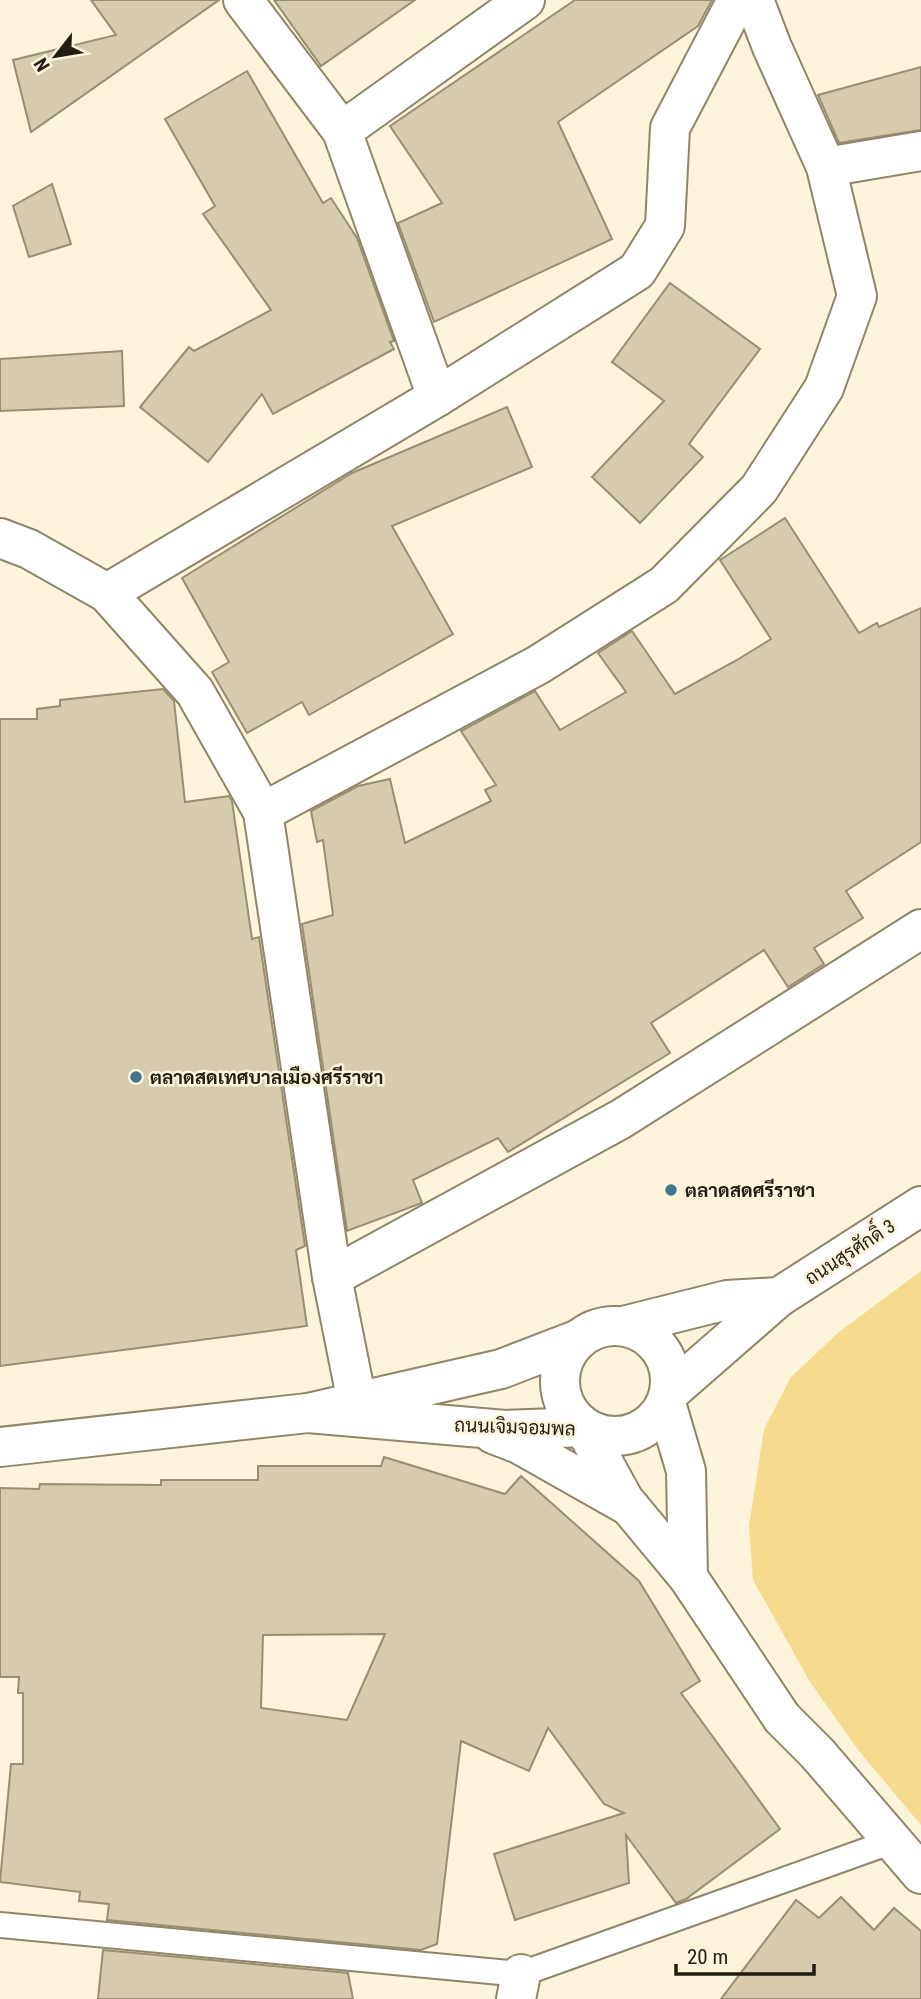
<svg xmlns="http://www.w3.org/2000/svg" width="921" height="1999" font-family="'Roboto Condensed',Sarabun,sans-serif">
	<style>
		.green { fill: #f6db8e }
		.building { fill: #d6cbac; stroke: #998e71; stroke-width: 2; fill-rule: evenodd }
		.lines { fill: none; stroke-linecap: round; stroke-linejoin: round }
		.service-casing { stroke: #908568; stroke-width: 28 }
		.minor-casing { stroke: #908568; stroke-width: 42 }
		.secondary-casing { stroke: #908568; stroke-width: 42 }
		.service { stroke: #fff; stroke-width: 24 }
		.minor { stroke: #fff; stroke-width: 38 }
		.secondary { stroke: #fff; stroke-width: 38 }
		.poi-dot { fill: #3e7891; stroke: #fef4db; stroke-width: 2.5 }
		.labels { text-anchor: middle; dominant-baseline: central; stroke-width: 5; stroke-linejoin: round; paint-order: stroke }
		.poi-label { font-size: 19px; font-weight: bold; fill: #221d12; stroke: #fef4db; text-anchor: start }
		.street-label { font-size: 19px; fill: #221d12; stroke: #fef4db }
	</style>
	<rect width="100%" height="100%" fill="#fef4db"/>
	<path class="green" d="M921,1271V1825L859,1751L810,1682L753,1580L749,1526L764,1429L791,1377L839,1332Z"/>
	<g class="building">
		<path d="M91,0H219L31,132L13,60L116,35Z"/>
		<path d="M274,0H415L321,66Z"/>
		<path d="M575,0H712L698,26L558,122L612,239L434,322L398,223L442,203L390,126Z"/>
		<path d="M921,67V130L839,143L818,95Z"/>
		<path d="M247,71L323,203L331,198L357,238L394,341L390,342L394,349L273,414L262,394L208,462L140,407L189,347L194,351L271,310L203,214L215,206L165,119Z"/>
		<path d="M52,184L71,244L29,257L13,206Z"/>
		<path d="M670,283L760,349L689,444L703,457L640,523L592,477L664,401L612,362Z"/>
		<path d="M122,351L124,406L0,411V359Z"/>
		<path d="M507,407L532,467L392,526L453,634L309,715L302,702L247,733L212,672L229,662L182,578L352,473Z"/>
		<path d="M785,518L859,633L877,623L879,627L921,608V842L846,891L863,918L814,948L824,964L788,987L764,950L651,1023L670,1053L508,1152L498,1138L413,1180L422,1203L347,1231L302,924L333,915L323,840L317,842L311,811L358,786L390,779L405,843L491,801L485,790L496,785L461,731L535,691L560,730L626,692L598,653L632,631L675,694L737,660L771,639L720,560Z"/>
		<path d="M163,689L174,701L185,802L229,796L232,801L252,939L259,937L305,1246L296,1250L307,1326L0,1366V719H37V709L60,706V700Z"/>
		<path d="M384,1457L505,1494L521,1476L639,1581L700,1681L681,1693L780,1829L686,1899L676,1903L626,1835L629,1883L515,1920L494,1854L624,1813L604,1804L548,1728L529,1771L461,1741L437,1944L421,1950L107,1920L109,1904L79,1901L80,1892L0,1882L11,1764H23V1693H18L19,1677H0V1488L39,1489L40,1484L161,1485V1480H258V1466H381ZM385,1634L347,1720L261,1708L263,1635Z"/>
		<path d="M841,1897L874,1930L894,1908L921,1931V1999H721L796,1900L819,1918Z"/>
		<path d="M103,1950L348,1973L353,1999H98Z"/>
	</g>
	<g class="lines">
		<defs>
			<path id="service" d="M0,1925L521,1974L893,1841"/>
			<g id="minor">
				<path d="M243,0L342,131L437,397"/>
				<path d="M342,131L525,0"/>
				<path d="M826,167L921,151"/>
				<path d="M0,538L29,549L107,593L195,692L263,812L332,1277L357,1402"/>
				<path d="M107,593L437,397L637,271L665,226L670,128L737,0"/>
				<path d="M263,812L538,665L664,585L759,489L824,388L857,296L826,167L772,47L754,0"/>
				<path d="M332,1277L621,1119L921,929"/>
				<path d="M516,1999L521,1974"/>
			</g>
			<g id="secondary">
				<circle cx="615" cy="1381" r="55"/>
				<path d="M623,1326L727,1300L779,1297"/>
				<path d="M579,1339L501,1369L308,1413L505,1430L584,1427L624,1500L688,1577L782,1718L817,1753L921,1874"/>
				<path d="M669,1393L779,1297L921,1206"/>
				<path d="M666,1403L686,1471L688,1577"/>
				<path d="M493,1434L519,1444L625,1504"/>
				<path d="M0,1447L308,1413"/>
			</g>
		</defs>
		<use href="#service" class="service-casing"/>
		<use href="#minor" class="minor-casing"/>
		<use href="#secondary" class="secondary-casing"/>
		<use href="#service" class="service"/>
		<use href="#minor" class="minor"/>
		<use href="#secondary" class="secondary"/>
	</g>
	<g class="poi-dot">
		<circle cx="136" cy="1077" r="7"/>
		<circle cx="671" cy="1190" r="7"/>
	</g>
	<g class="labels">
		<g class="poi-label">
			<text x="150" y="1077">ตลาดสดเทศบาลเมืองศรีราชา</text>
			<text x="685" y="1190">ตลาดสดศรีราชา</text>
		</g>
		<g class="street-label">
			<text transform="translate(850 1252) rotate(-33)">ถนนสุรศักดิ์ 3</text>
			<text transform="translate(515 1427) rotate(2)">ถนนเจิมจอมพล</text>
		</g>
	</g>
	<g transform="translate(56 56) rotate(239)" stroke="#fef4db" stroke-width="5" paint-order="stroke">
	<path d="M0-5L12 26L0 18L-12 26Z" fill="#221d12"/>
	<text y="-10" font-size="19" font-weight="bold" text-anchor="middle" fill="#221d12">N</text>
	</g>
	<path d="M676 1964v10h138v-10" fill="none" stroke="#221d12" stroke-width="3.5"/>
	<text x="687" y="1964" font-size="21" fill="#221d12" stroke="#fef4db" stroke-width="5" paint-order="stroke">20 m</text>
</svg>
